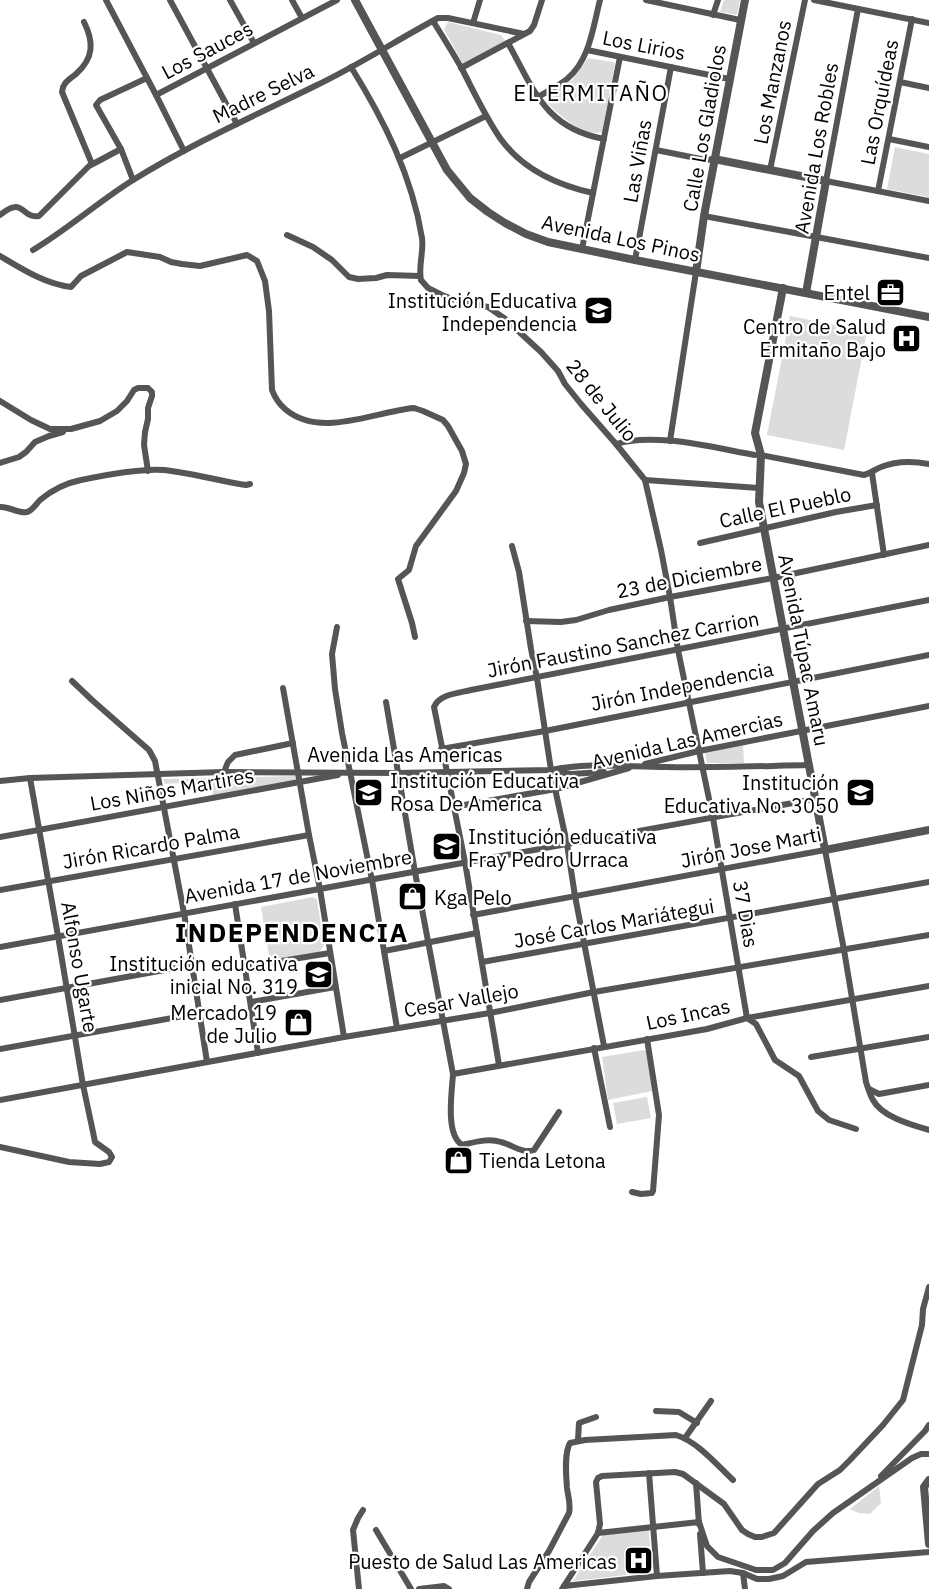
<svg xmlns="http://www.w3.org/2000/svg" width="929" height="1589" font-family="'IBM Plex Sans',sans-serif">
	<style>
		.green { fill: #dcdcdc }
		.lines { fill: none; stroke-linecap: round; stroke-linejoin: round }
		.minor { stroke: #555; stroke-width: 6 }
		.tertiary { stroke: #555; stroke-width: 8 }
		.labels { text-anchor: middle; dominant-baseline: central; stroke-width: 4.5; stroke-linejoin: round; paint-order: stroke }
		.street-label { font-size: 20px; fill: #000; stroke: #fff }
		.poi-label { font-size: 20px; fill: #000; stroke: #fff; text-anchor: end }
		.quarter-label { font-size: 22px; letter-spacing: 1.5px; fill: #000; stroke: #fff }
		.district-label { font-size: 26px; font-weight: bold; letter-spacing: 1.5px; fill: #000; stroke: #fff }
	</style>
	<rect width="100%" height="100%" fill="#fff"/>
	<g class="green">
		<path d="M724,0H740L737,15L720,12Z"/>
		<path d="M448,22L501,35L506,42L463,64L444,29Z"/>
		<path d="M588,58L613,62L615,64L602,132C584,137 558,115 547,102L549,94L572,80Z"/>
		<path d="M895,147L929,154V197L887,189Z"/>
		<path d="M790,316L867,331L844,450L767,435Z"/>
		<path d="M743,744L744,763H707L705,752Z"/>
		<path d="M297,776L298,781L213,796L211,781L165,784L163,779Z"/>
		<path d="M313,897L317,900L324,945L319,953L270,962L261,907Z"/>
		<path d="M644,1050L647,1052L652,1091L608,1100L602,1057Z"/>
		<path d="M647,1097L651,1118L617,1124L613,1103Z"/>
		<path d="M879,1486L881,1503L870,1514L859,1513L850,1509Z"/>
		<path d="M649,1530L650,1549L624,1552L626,1575L573,1581L603,1535Z"/>
	</g>
	<g class="lines">
		<g class="minor">
			<path d="M106,0L156,95L184,151"/>
			<path d="M170,0L237,124"/>
			<path d="M230,0L254,43"/>
			<path d="M292,0L302,18"/>
			<path d="M646,0L740,20"/>
			<path d="M814,0L929,23"/>
			<path d="M858,9L826,181L929,201"/>
			<path d="M713,15L718,0"/>
			<path d="M433,21C443,37 453,53 462,69C474,92 485,116 500,138C522,169 557,185 593,193"/>
			<path d="M84,22C94,42 94,58 76,74C69,80 63,82 62,92L92,164"/>
			<path d="M473,23L480,0"/>
			<path d="M508,43C534,90 545,128 604,139"/>
			<path d="M587,50L729,79"/>
			<path d="M351,67C384,120 412,176 422,238C424,252 418,266 421,280L428,288L442,295L455,300L488,307L504,318L541,352L558,371L565,384L581,404L616,444L645,480L661,550L670,597L678,650L713,818L747,1018L756,1024L775,1060L799,1076L818,1111L829,1120L856,1129"/>
			<path d="M461,68L530,31L534,25L542,0"/>
			<path d="M900,82L929,88"/>
			<path d="M156,95L337,0"/>
			<path d="M538,97C548,91 558,86 567,79C590,60 593,27 600,0"/>
			<path d="M889,139L929,147"/>
			<path d="M656,150L706,160L714,159"/>
			<path d="M400,158L486,116"/>
			<path d="M770,170L805,0"/>
			<path d="M133,180L121,149L96,105L100,100L147,78"/>
			<path d="M878,191L912,19"/>
			<path d="M0,215C25,195 20,219 39,216L89,166L121,149"/>
			<path d="M704,216L929,258"/>
			<path d="M287,235L313,247L332,260L349,277L358,279L376,278L387,275L420,276"/>
			<path d="M582,249L620,57"/>
			<path d="M33,250C68,229 98,202 133,180C191,144 254,116 315,86C357,66 397,40 438,18H448L524,34"/>
			<path d="M0,256C22,269 45,284 71,287L81,276L127,252L160,257L171,262L182,264L200,266L247,255L257,261L265,281L269,311L272,390C275,398 278,403 285,409C320,439 373,412 414,408L423,411L443,420L448,426L462,451L466,464L464,473L456,491L416,546L409,570L398,579L412,623L415,637"/>
			<path d="M635,260L671,67"/>
			<path d="M0,401L31,420L50,429H71L100,421L117,411L127,401L134,390L138,388H148L152,392V396L148,408V419L145,432L144,445L148,471"/>
			<path d="M670,441L696,272"/>
			<path d="M616,444C655,432 715,448 755,455"/>
			<path d="M761,455L864,475C872,473 875,469 881,467C896,461 913,461 929,464"/>
			<path d="M0,463L19,457L26,452L35,442L49,436L63,432"/>
			<path d="M872,473L884,555"/>
			<path d="M645,480L759,488"/>
			<path d="M0,507C9,506 18,514 27,512C32,511 36,504 40,500C52,490 66,483 81,480C105,475 140,468 164,470C192,473 219,481 246,485L250,484"/>
			<path d="M700,543L836,512L877,505"/>
			<path d="M512,546L519,572L531,649L537,678L551,770L567,844L575,896L604,1046"/>
			<path d="M526,621L561,622L576,620L609,610L670,597L773,578L929,545"/>
			<path d="M337,627L332,654L335,689L342,733L372,880L397,1028"/>
			<path d="M72,681L92,700L149,750L155,761L184,913L207,1062"/>
			<path d="M283,688L309,835L320,889L344,1037"/>
			<path d="M386,702L415,872L453,1074C452,1092 445,1134 462,1145C475,1142 488,1138 501,1142C513,1145 522,1154 534,1150L559,1112"/>
			<path d="M441,749L545,731L929,655"/>
			<path d="M645,764L699,751L929,706"/>
			<path d="M554,771L571,774L604,772"/>
			<path d="M224,772L228,762L235,755L293,743"/>
			<path d="M0,781L30,778L224,772L399,773L551,770C589,762 627,767 666,767C713,768 761,766 809,765"/>
			<path d="M453,807L556,789L629,768"/>
			<path d="M0,837L338,775"/>
			<path d="M0,890L309,835"/>
			<path d="M235,904L258,1053"/>
			<path d="M473,915L825,850L844,950L866,1082C868,1088 870,1095 873,1100C882,1117 912,1125 929,1130"/>
			<path d="M0,947L815,799"/>
			<path d="M384,951L477,933"/>
			<path d="M482,962L929,882"/>
			<path d="M245,967L330,953"/>
			<path d="M0,1000L192,965"/>
			<path d="M251,1002L335,987"/>
			<path d="M594,1048L610,1127"/>
			<path d="M0,1049L200,1013"/>
			<path d="M811,1057L929,1037"/>
			<path d="M499,1065L465,862L434,707C439,694 459,693 471,690L929,600"/>
			<path d="M453,1074L707,1029L747,1018L929,986"/>
			<path d="M869,1089L879,1094L929,1085"/>
			<path d="M0,1100L344,1037L490,1013L594,992L929,935"/>
			<path d="M0,1147L69,1162L100,1164L109,1162L112,1157L109,1152L95,1142L93,1132L83,1085L58,936L30,778"/>
			<path d="M632,1192L641,1194L652,1193L653,1191L659,1115L647,1039"/>
			<path d="M656,1411L679,1412L697,1423"/>
			<path d="M685,1438L711,1401"/>
			<path d="M578,1440L579,1423L596,1417"/>
			<path d="M649,1473L657,1576"/>
			<path d="M881,1476L925,1431L929,1425"/>
			<path d="M696,1483L699,1524"/>
			<path d="M376,1530L411,1589"/>
			<path d="M598,1533L699,1522L707,1546L718,1557L756,1570H773L785,1563L813,1531L833,1513L912,1458L921,1454H929"/>
			<path d="M700,1534L703,1573"/>
			<path d="M743,1573L745,1589"/>
			<path d="M564,1586L657,1576L730,1571L743,1573L757,1579H769L783,1576L806,1562L929,1552"/>
			<path d="M359,1589L353,1530L358,1518L363,1510"/>
			<path d="M419,1589L444,1586L449,1589"/>
			<path d="M527,1589L529,1582L549,1551L569,1513C571,1504 568,1496 567,1488C566,1475 564,1453 570,1443L585,1440L676,1435C698,1442 716,1464 733,1480"/>
			<path d="M562,1589L598,1533L600,1524L596,1482L598,1478L602,1476L675,1472L683,1474L724,1504L742,1530L748,1534L755,1537H762L774,1533L818,1484L840,1470L850,1460L883,1425L903,1400L922,1325L923,1309L929,1287"/>
		</g>
		<g class="tertiary">
			<path d="M355,0L447,170L470,198L488,212L505,223L526,234L548,242L635,260L929,317"/>
			<path d="M714,159L826,181L806,293"/>
			<path d="M696,272L704,216L745,0"/>
			<path d="M783,288L755,433L761,455L759,502L825,850L929,830"/>
			<path d="M929,1480L924,1487L929,1544"/>
		</g>
	</g>
	<defs>
		<symbol id="office-square" viewBox="-11 -11 22 22"><rect x="-9" y="-9" width="18" height="18" rx="4" fill="#000" stroke="#fff"/><path d="M-6-3h4V-5.5h4V-3h4V5H-6ZM-1-4.5V-3h2v-1.5ZM-6 0V1H6V0Z" fill="#fff"/></symbol>
		<symbol id="school-square" viewBox="-11 -11 22 22"><rect x="-9" y="-9" width="18" height="18" rx="4" fill="#000" stroke="#fff"/><path d="M0-5L7-2L0 1L-7-2ZM-4 1L0 2.5L4 1V4Q0 6-4 4Z" fill="#fff"/></symbol>
		<symbol id="hospital-square" viewBox="-11 -11 22 22"><rect x="-9" y="-9" width="18" height="18" rx="4" fill="#000" stroke="#fff"/><path d="M-5-5h3v3.5h4V-5h3V5h-3V1.5h-4V5h-3Z" fill="#fff"/></symbol>
		<symbol id="shop-square" viewBox="-11 -11 22 22"><rect x="-9" y="-9" width="18" height="18" rx="4" fill="#000" stroke="#fff"/><path d="M-5-2.5h2.3a2.7 3.5 0 0 1 5.4 0H5L5.5 6h-11ZM-1.5-2.5h3a1.5 2.3 0 0 0-3 0Z" fill="#fff"/></symbol>
	</defs>
	<g fill-rule="evenodd">
		<use href="#office-square" x="874" y="276" width="33" height="33"/>
		<use href="#school-square" x="582" y="294" width="33" height="33"/>
		<use href="#hospital-square" x="890" y="322" width="33" height="33"/>
		<use href="#school-square" x="352" y="776" width="33" height="33"/>
		<use href="#school-square" x="844" y="776" width="33" height="33"/>
		<use href="#school-square" x="430" y="830" width="33" height="33"/>
		<use href="#shop-square" x="396" y="880" width="33" height="33"/>
		<use href="#school-square" x="302" y="958" width="33" height="33"/>
		<use href="#shop-square" x="282" y="1006" width="33" height="33"/>
		<use href="#shop-square" x="442" y="1144" width="33" height="33"/>
		<use href="#hospital-square" x="622" y="1544" width="33" height="33"/>
	</g>
	<g class="labels">
		<g class="street-label">
			<text transform="translate(644 45) rotate(11)">Los Lirios</text>
			<text transform="translate(207 50) rotate(-28)">Los Sauces</text>
			<text transform="translate(772 82) rotate(-79)">Los Manzanos</text>
			<text transform="translate(263 93) rotate(-26)">Madre Selva</text>
			<text transform="translate(879 102) rotate(-79)">Las Orquídeas</text>
			<text transform="translate(704 128) rotate(-80)">Calle Los Gladiolos</text>
			<text transform="translate(816 148) rotate(-80)">Avenida Los Robles</text>
			<text transform="translate(637 161) rotate(-80)">Las Viñas</text>
			<text transform="translate(621 238) rotate(12)">Avenida Los Pinos</text>
			<text transform="translate(602 400) rotate(51)">28 de Julio</text>
			<text transform="translate(785 507) rotate(-12)">Calle El Pueblo</text>
			<text transform="translate(689 577) rotate(-11)">23 de Diciembre</text>
			<text transform="translate(623 644) rotate(-11)">Jirón Faustino Sanchez Carrion</text>
			<text transform="translate(804 650) rotate(79)">Avenida Túpac Amaru</text>
			<text transform="translate(682 686) rotate(-11)">Jirón Independencia</text>
			<text transform="translate(687 740) rotate(-13)">Avenida Las Amercias</text>
			<text x="405" y="754">Avenida Las Americas</text>
			<text transform="translate(172 789) rotate(-10)">Los Niños Martires</text>
			<text transform="translate(151 846) rotate(-10)">Jirón Ricardo Palma</text>
			<text transform="translate(751 847) rotate(-11)">Jirón Jose Marti</text>
			<text transform="translate(298 876) rotate(-10)">Avenida 17 de Noviembre</text>
			<text transform="translate(746 914) rotate(80)">37 Dias</text>
			<text transform="translate(614 923) rotate(-10)">José Carlos Mariátegui</text>
			<text transform="translate(80 967) rotate(80)">Alfonso Ugarte</text>
			<text transform="translate(461 1000) rotate(-10)">Cesar Vallejo</text>
			<text transform="translate(688 1014) rotate(-12)">Los Incas</text>
		</g>
		<g class="poi-label">
			<text x="870" y="292">Entel</text>
			<text x="577" y="300">Institución Educativa<tspan x="577" dy="23">Independencia</tspan></text>
			<text x="886" y="326">Centro de Salud<tspan x="886" dy="23">Ermitaño Bajo</tspan></text>
			<text x="390" y="780" text-anchor="start">Institución Educativa<tspan x="390" dy="23">Rosa De America</tspan></text>
			<text x="839" y="782">Institución<tspan x="839" dy="23">Educativa No. 3050</tspan></text>
			<text x="468" y="836" text-anchor="start">Institución educativa<tspan x="468" dy="23">Fray Pedro Urraca</tspan></text>
			<text x="434" y="897" text-anchor="start">Kga Pelo</text>
			<text x="298" y="963">Institución educativa<tspan x="298" dy="23">inicial No. 319</tspan></text>
			<text x="277" y="1012">Mercado 19<tspan x="277" dy="23">de Julio</tspan></text>
			<text x="479" y="1160" text-anchor="start">Tienda Letona</text>
			<text x="617" y="1561">Puesto de Salud Las Americas</text>
		</g>
		<g class="quarter-label">
			<text x="591" y="92">EL ERMITAÑO</text>
		</g>
		<g class="district-label">
			<text x="292" y="932">INDEPENDENCIA</text>
		</g>
	</g>
</svg>
